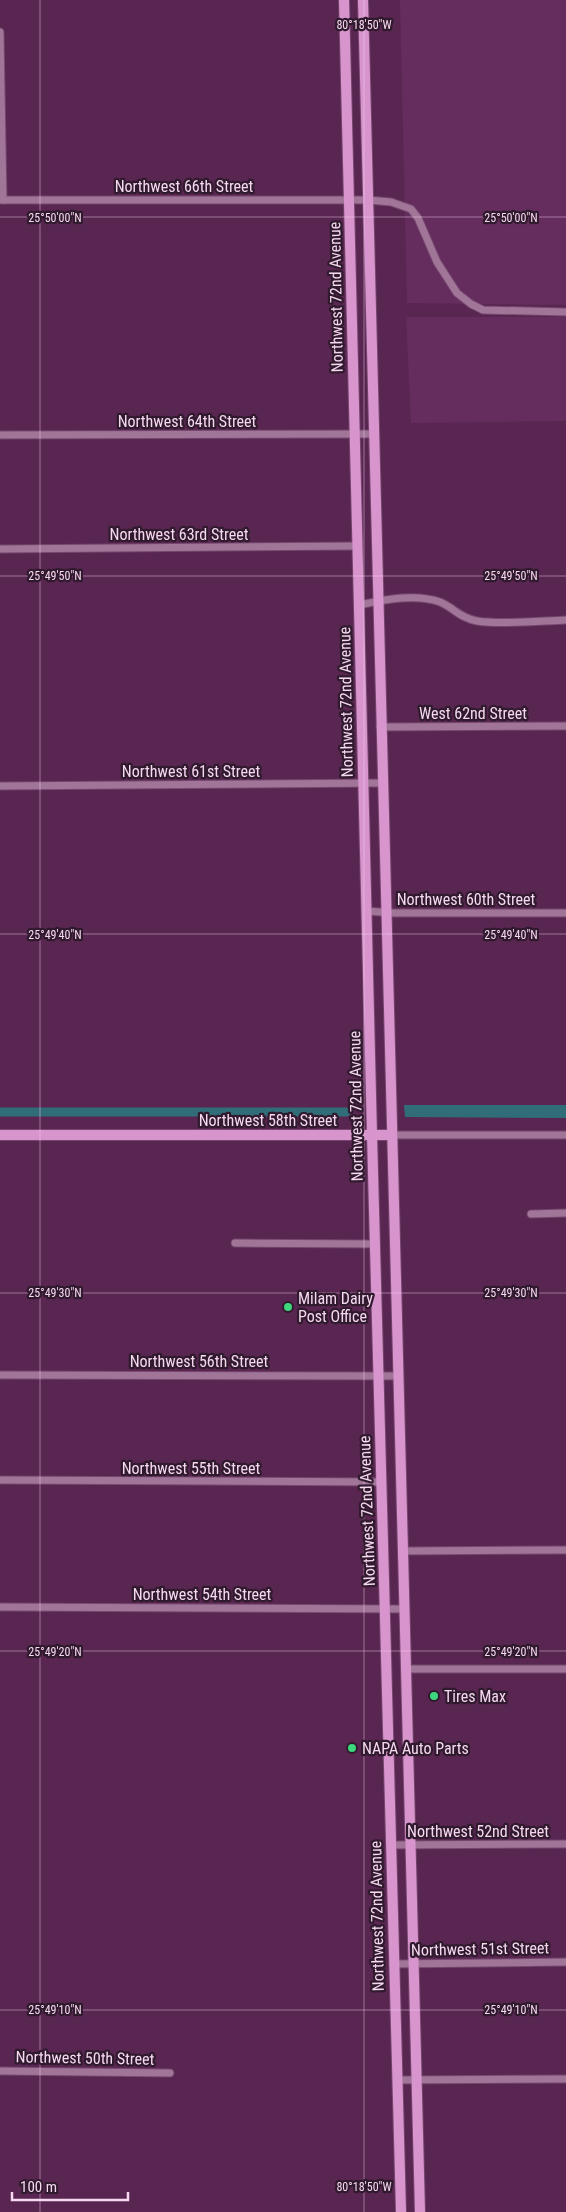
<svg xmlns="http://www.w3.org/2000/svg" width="566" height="2212" font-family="'Roboto Condensed',sans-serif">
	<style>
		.built { fill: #652d5e }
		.water { fill: #316c79 }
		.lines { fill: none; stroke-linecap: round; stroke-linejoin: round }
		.canal { stroke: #316c79; stroke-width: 9 }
		.street-casing { stroke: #75466e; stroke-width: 9 }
		.secondary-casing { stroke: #75466e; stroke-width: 12 }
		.street { stroke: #a07598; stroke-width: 7 }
		.secondary { stroke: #d894cc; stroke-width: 10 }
		.ticks { fill: none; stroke: #f7d8f1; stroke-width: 1; stroke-opacity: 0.45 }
		.poi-dot { fill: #3dd77e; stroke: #301a2d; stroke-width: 2 }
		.labels { text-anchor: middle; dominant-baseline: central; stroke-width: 4.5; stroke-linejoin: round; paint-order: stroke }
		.street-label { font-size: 16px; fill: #f7d8f1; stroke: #301a2d }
		.poi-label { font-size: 16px; fill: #f7d8f1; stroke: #301a2d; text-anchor: start }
		.ticks-label { font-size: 12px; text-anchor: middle; fill: #f7d8f1; stroke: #301a2d; stroke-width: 4.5; stroke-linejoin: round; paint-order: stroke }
	</style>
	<rect width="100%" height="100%" fill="#582651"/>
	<g class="built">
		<path d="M400,0H566V305L407,303Z"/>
		<path d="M406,317H566V421L411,423Z"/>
	</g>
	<path class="water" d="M404,1105H566V1118L405,1117Z"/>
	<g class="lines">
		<path class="canal" d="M0,1112H346"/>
		<defs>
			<g id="street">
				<path d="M0,32L3,200"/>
				<path d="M0,200H368L391,202L411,209L418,218L437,262L457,293L471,304L483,310L566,312"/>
				<path d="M0,435L373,434"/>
				<path d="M0,549L357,546"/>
				<path d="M359,605C384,600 415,593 440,602C454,608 460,618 477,621C502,625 540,621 566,620"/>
				<path d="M380,727L566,726"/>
				<path d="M0,786L382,783"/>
				<path d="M366,911L394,913H566"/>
				<path d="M392,1135H566"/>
				<path d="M531,1214L566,1213"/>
				<path d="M235,1243L375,1244"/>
				<path d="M0,1375L398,1376"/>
				<path d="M0,1480L381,1482"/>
				<path d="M402,1551L566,1550"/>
				<path d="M0,1607L403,1609"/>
				<path d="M405,1669H566"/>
				<path d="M391,1845L566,1844"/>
				<path d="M393,1964L566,1962"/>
				<path d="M0,2071L170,2073"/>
				<path d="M397,2080L566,2079"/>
			</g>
			<g id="secondary">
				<path d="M344,0L372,1135L401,2212"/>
				<path d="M363,0L420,2212"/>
				<path d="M0,1135H392"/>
			</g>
		</defs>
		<use href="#street" class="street-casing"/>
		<use href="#secondary" class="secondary-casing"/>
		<use href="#street" class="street"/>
		<use href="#secondary" class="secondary"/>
	</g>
	<path class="ticks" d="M40,0V2212M364,0V2212M0,217H566M0,576H566M0,934H566M0,1293H566M0,1651H566M0,2010H566"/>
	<g class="poi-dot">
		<circle cx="288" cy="1307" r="5"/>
		<circle cx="434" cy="1696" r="5"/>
		<circle cx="352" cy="1748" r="5"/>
	</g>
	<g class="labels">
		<g class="street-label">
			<text x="184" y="186">Northwest 66th Street</text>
			<text transform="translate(336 297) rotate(-91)">Northwest 72nd Avenue</text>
			<text x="187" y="421">Northwest 64th Street</text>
			<text x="179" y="534">Northwest 63rd Street</text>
			<text transform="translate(346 702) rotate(-91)">Northwest 72nd Avenue</text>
			<text x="473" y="713">West 62nd Street</text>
			<text x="191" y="771">Northwest 61st Street</text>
			<text x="466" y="899">Northwest 60th Street</text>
			<text transform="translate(356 1106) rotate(-91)">Northwest 72nd Avenue</text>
			<text x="268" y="1120">Northwest 58th Street</text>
			<text x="199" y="1361">Northwest 56th Street</text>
			<text x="191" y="1468">Northwest 55th Street</text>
			<text transform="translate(367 1511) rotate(-92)">Northwest 72nd Avenue</text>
			<text x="202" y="1594">Northwest 54th Street</text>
			<text x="478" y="1831">Northwest 52nd Street</text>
			<text transform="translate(377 1916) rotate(-91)">Northwest 72nd Avenue</text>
			<text transform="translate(480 1949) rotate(-1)">Northwest 51st Street</text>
			<text transform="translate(85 2058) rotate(1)">Northwest 50th Street</text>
		</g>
		<g class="poi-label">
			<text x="298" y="1298">Milam Dairy<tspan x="298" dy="18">Post Office</tspan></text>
			<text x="444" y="1696">Tires Max</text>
			<text x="362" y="1748">NAPA Auto Parts</text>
		</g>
	</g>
	<g class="ticks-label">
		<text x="364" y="29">80°18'50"W</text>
		<text x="55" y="222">25°50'00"N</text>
		<text x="511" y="222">25°50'00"N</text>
		<text x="55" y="580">25°49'50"N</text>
		<text x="511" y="580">25°49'50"N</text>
		<text x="55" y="939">25°49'40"N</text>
		<text x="511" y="939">25°49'40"N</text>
		<text x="55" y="1297">25°49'30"N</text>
		<text x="511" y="1297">25°49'30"N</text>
		<text x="55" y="1656">25°49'20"N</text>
		<text x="511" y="1656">25°49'20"N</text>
		<text x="55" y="2014">25°49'10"N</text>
		<text x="511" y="2014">25°49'10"N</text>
		<text x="364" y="2191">80°18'50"W</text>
	</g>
	<path d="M12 2192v8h116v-8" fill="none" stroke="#f7d8f1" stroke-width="2.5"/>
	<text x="20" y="2192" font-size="15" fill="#f7d8f1" stroke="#301a2d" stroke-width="4" paint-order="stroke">100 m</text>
</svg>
